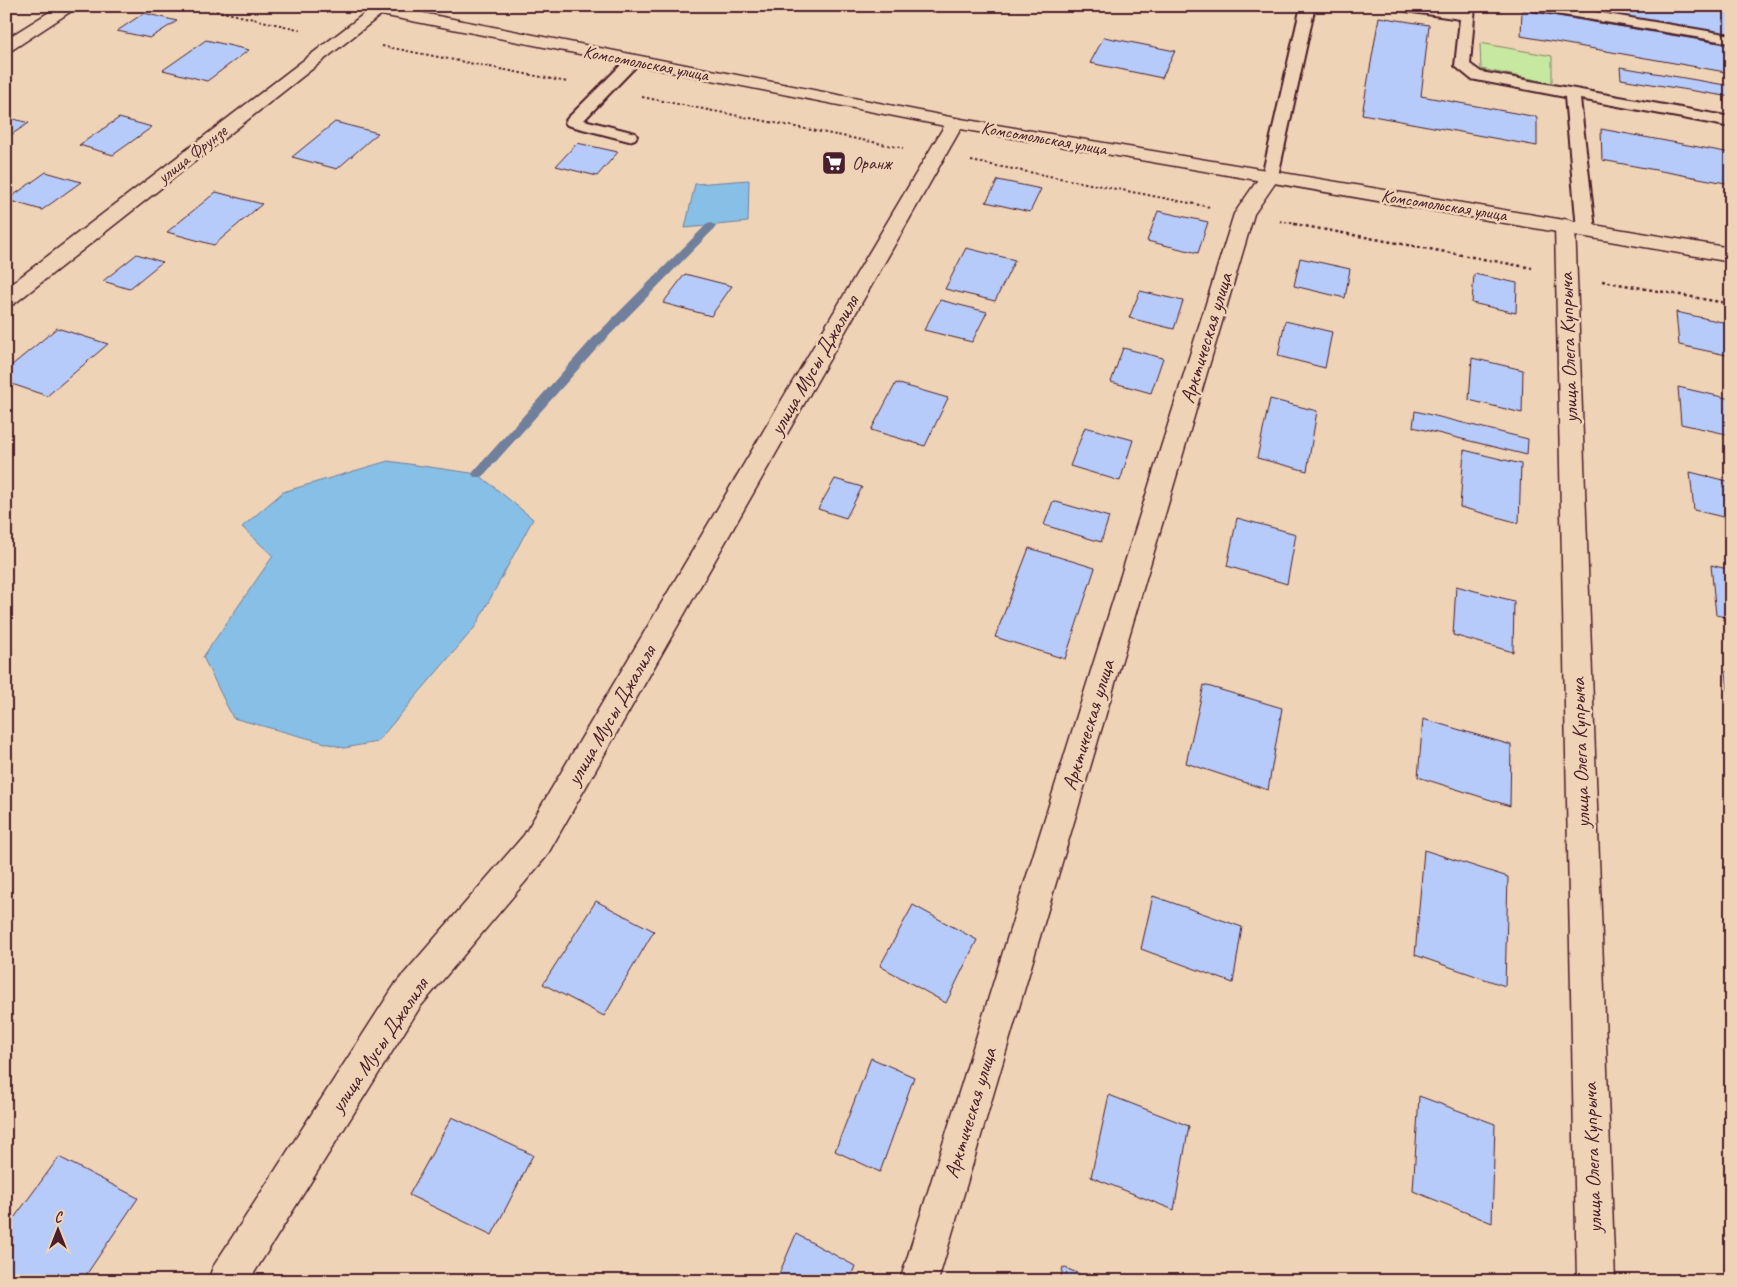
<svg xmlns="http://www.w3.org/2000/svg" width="1737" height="1287" font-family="Caveat,sans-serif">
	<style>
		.green { fill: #c7e8a0; stroke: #888466 }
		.water { fill: #88bfe6; stroke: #6f7f9b }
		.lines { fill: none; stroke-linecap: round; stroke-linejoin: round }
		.stream { fill: #6f7f9b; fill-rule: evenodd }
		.building { fill: #b6cbfa; stroke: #4a1f2b }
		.service-casing { stroke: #4a1f2b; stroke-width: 4 }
		.minor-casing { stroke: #4a1f2b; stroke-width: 3 }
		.tertiary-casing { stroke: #4a1f2b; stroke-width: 3 }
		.path-far1 { stroke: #4a1f2b; stroke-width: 2; stroke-dasharray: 2.5 2.5; stroke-linecap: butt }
		.path { stroke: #4a1f2b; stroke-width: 2.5; stroke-dasharray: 3 3; stroke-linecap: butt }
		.service { fill: #efd3b6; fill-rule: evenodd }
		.minor { fill: #efd3b6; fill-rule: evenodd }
		.tertiary { fill: #efd3b6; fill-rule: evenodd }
		.labels { text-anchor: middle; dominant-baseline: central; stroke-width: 5; stroke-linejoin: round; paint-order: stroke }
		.far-street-label { font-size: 18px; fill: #4a1f2b; stroke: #efd3b6 }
		.far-poi-label { font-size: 18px; fill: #4a1f2b; stroke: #efd3b6; text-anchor: start }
		.street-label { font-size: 21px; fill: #4a1f2b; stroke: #efd3b6 }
	</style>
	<rect width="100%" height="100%" fill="#efd3b6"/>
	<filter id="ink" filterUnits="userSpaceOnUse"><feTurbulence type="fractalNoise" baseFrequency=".02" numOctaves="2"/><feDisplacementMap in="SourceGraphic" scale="10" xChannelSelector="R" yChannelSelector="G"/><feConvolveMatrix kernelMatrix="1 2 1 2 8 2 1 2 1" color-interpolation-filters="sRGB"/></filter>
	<g filter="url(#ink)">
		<path class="green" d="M1480,43L1552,56V83L1481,69Z"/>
		<g class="water">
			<path d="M749,180L748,222L685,228L695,184Z"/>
			<path d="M388,461L478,474L533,519L475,627L377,742L344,748L233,718L203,657L273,556L242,527L283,492Z"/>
		</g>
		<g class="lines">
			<path class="stream" d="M711,223L716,226L715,228L600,345L482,477H474L472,474L474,471L592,339L707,224Z"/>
		</g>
		<g class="building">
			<path d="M1565,6H1716L1717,11L1731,13V34Z"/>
			<path d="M1522,10L1731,45V73L1521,36Z"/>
			<path d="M144,13L177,21L150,38L117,31Z"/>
			<path d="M1379,17L1429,25L1421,96L1537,117V146L1362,114Z"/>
			<path d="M1104,37L1175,51L1162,78L1090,63Z"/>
			<path d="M206,40L249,50L207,81L163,70Z"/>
			<path d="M1620,67L1731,86V97L1621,79Z"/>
			<path d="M6,117L29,123L6,138Z"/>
			<path d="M119,118L152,127L113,155L79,145Z"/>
			<path d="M335,122L378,133L337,169L292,157Z"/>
			<path d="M1601,129L1731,153V184L1602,160Z"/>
			<path d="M577,143L618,152L597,176L556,166Z"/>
			<path d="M46,172L81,182L42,210L7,200Z"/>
			<path d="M998,180L1041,189L1030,212L986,202Z"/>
			<path d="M216,192L262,204L214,245L167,232Z"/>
			<path d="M1158,211L1208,222L1198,253L1147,241Z"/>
			<path d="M966,248L1015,260L995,301L945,289Z"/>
			<path d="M137,254L162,262L129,289L103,281Z"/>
			<path d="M1300,258L1350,269L1345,298L1294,286Z"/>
			<path d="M685,274L732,286L711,316L663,303Z"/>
			<path d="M1474,274L1517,283L1516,313L1472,303Z"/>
			<path d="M1140,291L1183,301L1174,329L1129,318Z"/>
			<path d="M940,300L987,312L972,342L924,330Z"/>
			<path d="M1676,312L1731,324V356L1679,345Z"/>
			<path d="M1285,321L1332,332L1325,368L1278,356Z"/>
			<path d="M57,328L108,344L47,396L6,382V370Z"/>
			<path d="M1123,348L1163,358L1151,393L1111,382Z"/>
			<path d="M1472,358L1523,370L1522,413L1469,400Z"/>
			<path d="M896,383L948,398L925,446L871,430Z"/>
			<path d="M1678,387L1731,399V435L1681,424Z"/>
			<path d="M1270,399L1317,411L1307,471L1257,458Z"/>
			<path d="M1415,411L1528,439L1527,455L1413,427Z"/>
			<path d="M1085,427L1133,440L1120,481L1070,466Z"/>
			<path d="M1464,450L1521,464L1519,523L1460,507Z"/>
			<path d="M1690,472L1731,482V519L1694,510Z"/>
			<path d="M835,479L862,487L846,518L818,509Z"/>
			<path d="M1053,501L1109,517L1101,542L1044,525Z"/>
			<path d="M1237,518L1296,534L1287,584L1227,566Z"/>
			<path d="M1029,548L1095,568L1065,659L995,637Z"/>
			<path d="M1711,565L1731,570V618L1716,615Z"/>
			<path d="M1456,586L1514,601L1513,652L1453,635Z"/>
			<path d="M1726,671L1731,672V709H1730Z"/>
			<path d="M1204,685L1282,708L1268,790L1186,763Z"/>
			<path d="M1423,719L1511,745L1510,806L1418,777Z"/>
			<path d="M1424,850L1508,877L1505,986L1415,955Z"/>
			<path d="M1153,896L1242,927L1233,983L1141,949Z"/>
			<path d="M596,901L654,931L604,1016L543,984Z"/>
			<path d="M913,905L977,940L946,1003L880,966Z"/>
			<path d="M871,1058L914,1077L880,1172L835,1151Z"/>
			<path d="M1109,1095L1189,1126L1174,1210L1091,1177Z"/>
			<path d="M1419,1096L1495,1124L1492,1223L1413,1191Z"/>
			<path d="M452,1117L533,1155L492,1235L409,1195Z"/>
			<path d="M59,1157L138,1198L82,1281H6V1229Z"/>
			<path d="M796,1234L855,1266L849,1281H776Z"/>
			<path d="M1063,1267L1096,1281H1060Z"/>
		</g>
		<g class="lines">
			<defs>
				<g id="service">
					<path d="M1301,6H1315L1278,176L1276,180H1264L1262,176Z"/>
					<path d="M1392,6H1429L1460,11L1461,6H1475L1470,64L1481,72L1731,117V127L1580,99L1595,229L1592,233H1580L1577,229L1565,97L1471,79L1455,66L1460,19L1399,10Z"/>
					<path d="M1526,6H1560L1731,35V43L1533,10Z"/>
					<path d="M633,57L640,61L638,64L584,120L635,133L637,136L635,139L629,141L567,125L565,122L567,119L628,58Z"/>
				</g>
				<g id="minor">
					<path d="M59,6H79L12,50L6,51V39Z"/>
					<path d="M373,7H385L387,10L14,304L6,306V288Z"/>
					<path d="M955,118L961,119L964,123L546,857L420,1007L249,1281H208L213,1267L396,983L524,835L946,123L949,119Z"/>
					<path d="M1270,170L1277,172L1280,176L1254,214L938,1281H900L1234,214L1263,172Z"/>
					<path d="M1565,219L1572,221L1575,225L1615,1281H1577L1555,225L1558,221Z"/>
				</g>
				<path id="tertiary" d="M353,6H387L955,118L1731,248V262L955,128L361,11Z"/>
			</defs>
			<use href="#service" class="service-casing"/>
			<use href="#minor" class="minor-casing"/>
			<use href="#tertiary" class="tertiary-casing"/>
			<g class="path-far1">
				<path d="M196,6L302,30"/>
				<path d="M382,46L567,82"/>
				<path d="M642,97L903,148"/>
				<path d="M971,161L1210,207"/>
				<path d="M1280,221L1301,225"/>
			</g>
			<g class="path">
				<path d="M1294,224L1532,268"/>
				<path d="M1602,281L1731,304"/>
			</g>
			<use href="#service" class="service"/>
			<use href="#minor" class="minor"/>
			<use href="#tertiary" class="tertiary"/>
		</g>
	</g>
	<defs>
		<symbol id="supermarket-square" viewBox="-11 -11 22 22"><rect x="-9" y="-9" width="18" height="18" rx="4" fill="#4a1f2b" stroke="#efd3b6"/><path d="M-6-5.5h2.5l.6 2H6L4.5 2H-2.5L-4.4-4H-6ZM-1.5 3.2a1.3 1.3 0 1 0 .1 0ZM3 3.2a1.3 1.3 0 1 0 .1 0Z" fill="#fff"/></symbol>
	</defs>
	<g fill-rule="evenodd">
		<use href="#supermarket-square" x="820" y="149" width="28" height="28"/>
	</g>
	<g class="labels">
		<g class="far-street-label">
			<text transform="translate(646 63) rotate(11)">Комсомольская улица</text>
			<text transform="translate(1044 138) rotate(10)">Комсомольская улица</text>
			<text transform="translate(192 154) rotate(-38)">улица Фрунзе</text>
			<text transform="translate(1444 205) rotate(9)">Комсомольская улица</text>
		</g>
		<g class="far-poi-label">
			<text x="852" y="163">Оранж</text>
		</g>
		<g class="street-label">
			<text transform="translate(1206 338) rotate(-73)">Арктическая улица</text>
			<text transform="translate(1568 348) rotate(-92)">улица Олега Купрыча</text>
			<text transform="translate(814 365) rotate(-60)">улица Мусы Джалиля</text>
			<text transform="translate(611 715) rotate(-60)">улица Мусы Джалиля</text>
			<text transform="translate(1088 725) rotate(-73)">Арктическая улица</text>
			<text transform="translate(1580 753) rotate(-92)">улица Олега Купрыча</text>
			<text transform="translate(379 1045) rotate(-56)">улица Мусы Джалиля</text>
			<text transform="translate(970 1113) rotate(-73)">Арктическая улица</text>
			<text transform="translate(1592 1158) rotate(-92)">улица Олега Купрыча</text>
		</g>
	</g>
	<rect width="1737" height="1287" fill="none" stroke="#efd3b6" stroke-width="25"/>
	<rect x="12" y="12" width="1712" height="1262" fill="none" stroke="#4a1f2b" stroke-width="2" filter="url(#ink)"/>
	<g transform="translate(58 1230)" stroke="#efd3b6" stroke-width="4" paint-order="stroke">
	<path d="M0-4L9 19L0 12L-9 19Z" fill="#4a1f2b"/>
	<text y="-8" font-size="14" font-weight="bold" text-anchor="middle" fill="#4a1f2b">С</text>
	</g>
</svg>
